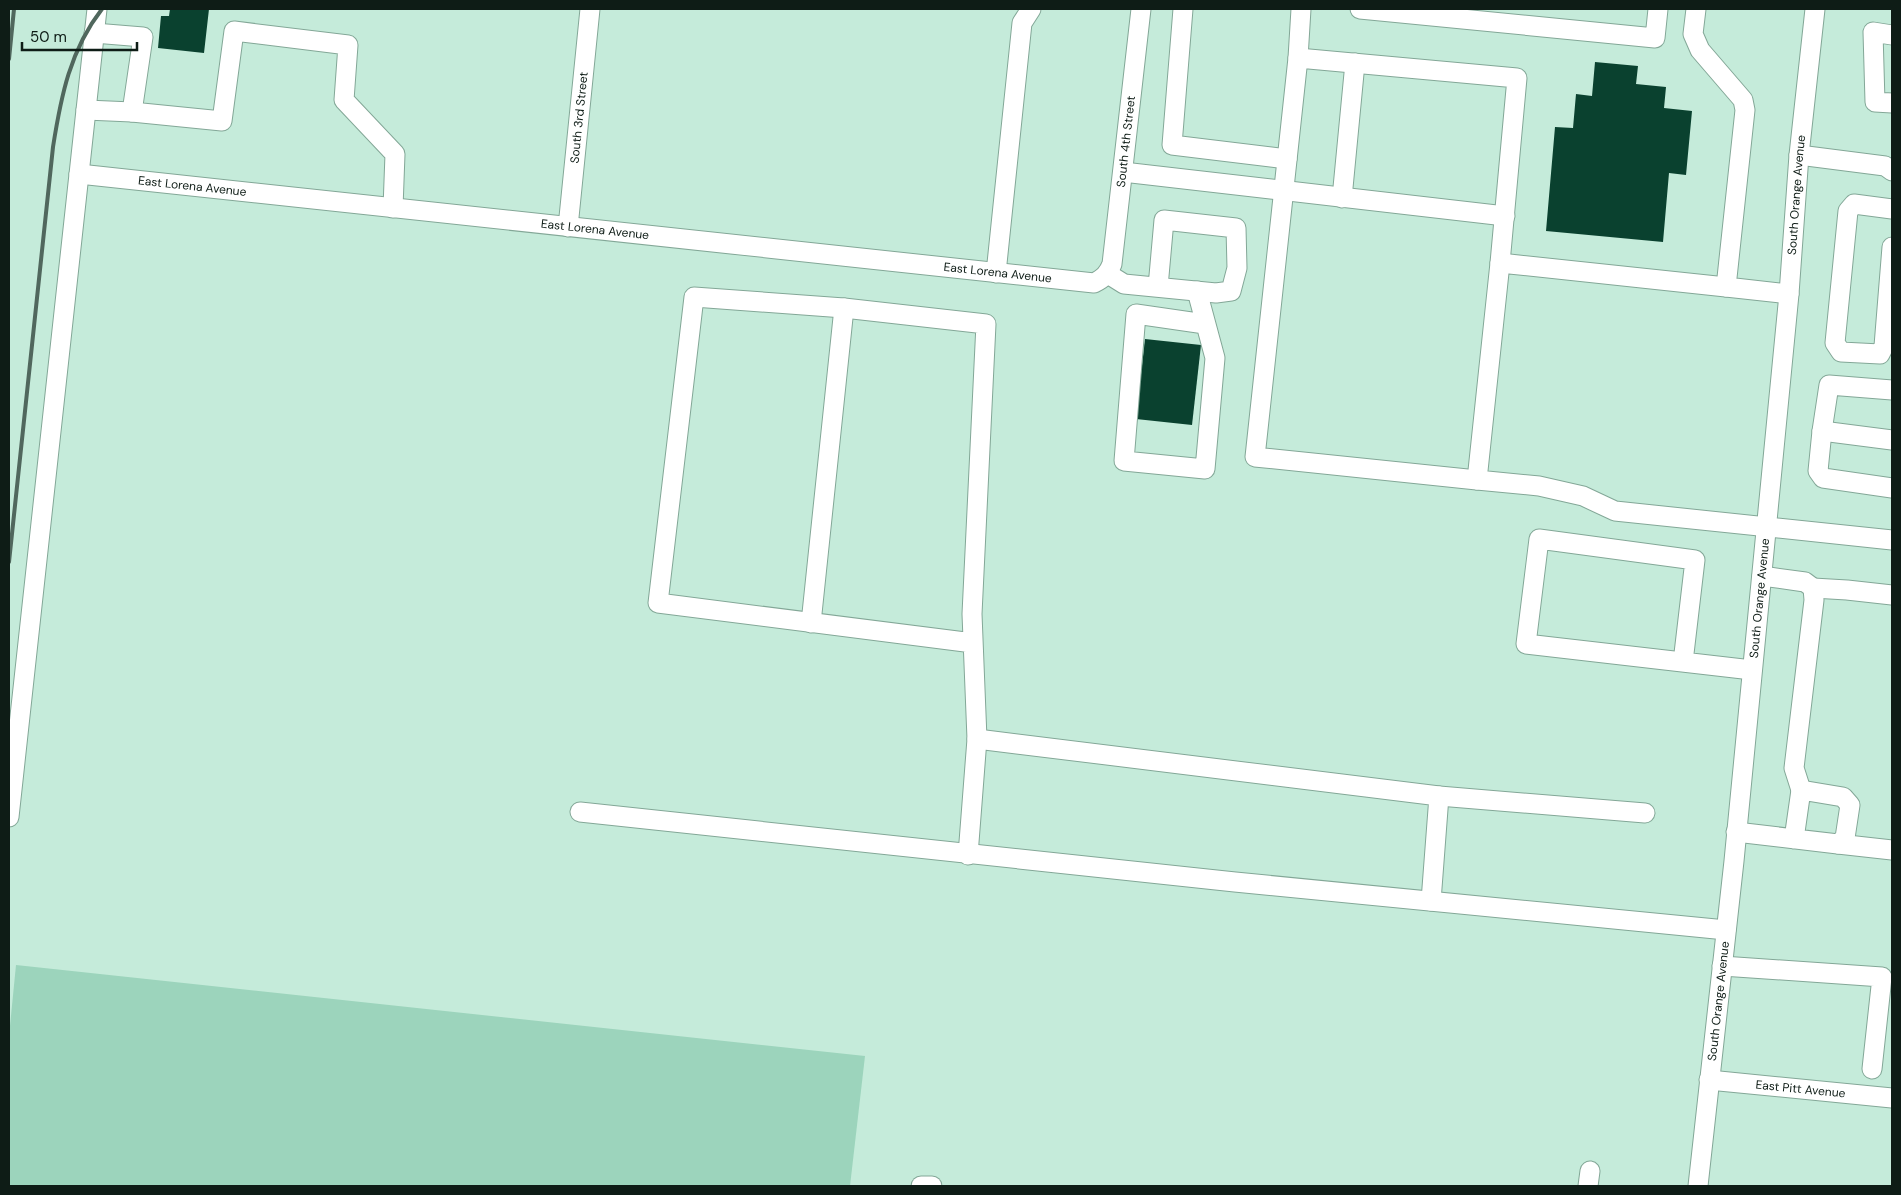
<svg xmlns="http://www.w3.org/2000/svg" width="1901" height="1195" font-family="'DM Sans',sans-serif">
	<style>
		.green { fill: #9cd4bc }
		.building { fill: #0a412f }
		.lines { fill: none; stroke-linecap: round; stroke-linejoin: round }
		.minor-casing { stroke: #83a797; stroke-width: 21 }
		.minor { stroke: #fff; stroke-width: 19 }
		.rail { stroke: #50675d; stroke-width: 4 }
		.labels { text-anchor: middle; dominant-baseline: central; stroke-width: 5; stroke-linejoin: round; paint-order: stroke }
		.street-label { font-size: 12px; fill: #0e1c16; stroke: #c5ebda }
	</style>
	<rect width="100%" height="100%" fill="#c5ebda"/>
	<path class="green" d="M16,965L865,1056L850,1186H9V1036Z"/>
	<g class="building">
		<path d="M170,9H209L204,53L158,48L161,16H169Z"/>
		<path d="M1595,62L1638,66L1636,84L1666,87L1664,108L1692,111L1686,175L1669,173L1663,242L1546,231L1555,127L1573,128L1576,94L1592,96Z"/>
		<path d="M1145,339L1201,345L1192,425L1136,419Z"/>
	</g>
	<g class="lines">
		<defs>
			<g id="minor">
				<path d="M1183,9L1172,145L1287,159"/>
				<path d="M1360,9L1655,38L1658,9"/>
				<path d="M1696,9L1693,34L1700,50L1743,100L1745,110L1726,287L1789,294"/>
				<path d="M94,33L143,37L132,112L222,121L234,31L348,45L344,100L395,154L393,208"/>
				<path d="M1892,35L1873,32L1875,102L1892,103"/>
				<path d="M1298,58L1301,9"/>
				<path d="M86,110L132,112"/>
				<path d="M1799,155L1885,166L1892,171"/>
				<path d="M1123,172L1505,216"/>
				<path id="s1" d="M79,174L1094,283C1104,278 1108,274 1112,264L1141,9"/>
				<path d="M1342,198L1355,63"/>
				<path d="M1892,209L1854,204L1848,211L1835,343L1841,352L1880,354L1884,346L1892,247"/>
				<path id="s2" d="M568,227L590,9"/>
				<path d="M996,273L1022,23L1031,9"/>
				<path d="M1108,274L1124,284L1216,293L1231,291L1237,268L1236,228L1164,220L1158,287"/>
				<path d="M1726,287L1500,263L1477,480L1539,486L1583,496L1615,511L1892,540"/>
				<path d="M1197,291L1215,358L1205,469L1124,461L1136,314L1205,324"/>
				<path d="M1892,390L1829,385L1822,431L1818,471L1823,478L1892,488"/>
				<path d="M1822,431L1892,440"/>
				<path d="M1477,480L1255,457L1298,58L1517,78L1500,263"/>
				<path d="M1762,576L1805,582L1813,588L1814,600L1794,768L1801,790"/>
				<path d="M1813,588L1847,590L1892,595"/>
				<path d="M811,623L844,308"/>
				<path d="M973,643L658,603L694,297L844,308L986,324L972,614L977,739"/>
				<path d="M1683,662L1695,560L1539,539L1526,644C1601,653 1677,661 1752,670"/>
				<path d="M1439,796L1645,813"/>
				<path d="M580,812L1235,882L1726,930"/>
				<path d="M9,817L97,9"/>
				<path d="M1736,832L1838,844L1845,838L1850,805L1843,797L1801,790L1794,839"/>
				<path d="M1838,844L1892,850"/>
				<path d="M968,855L977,739L1439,796L1431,901"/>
				<path d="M1722,966L1882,977L1872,1069"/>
				<path id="s3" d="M1709,1080L1892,1098"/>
				<path d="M921,1186H932"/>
				<path d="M1588,1186L1590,1171"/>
				<path id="s4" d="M1698,1186L1734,861L1789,294L1799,155L1815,9"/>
			</g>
		</defs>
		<use href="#minor" class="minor-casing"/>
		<use href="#minor" class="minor"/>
		<g class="rail">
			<path d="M9,59L14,9"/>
			<path d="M9,562L53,147C61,96 70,50 102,9"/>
		</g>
	</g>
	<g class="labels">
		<g class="street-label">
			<text stroke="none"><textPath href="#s2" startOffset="110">South 3rd Street</textPath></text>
			<text stroke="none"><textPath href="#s1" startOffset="1171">South 4th Street</textPath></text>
			<text stroke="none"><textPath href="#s1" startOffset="114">East Lorena Avenue</textPath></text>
			<text stroke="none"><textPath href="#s4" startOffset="996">South Orange Avenue</textPath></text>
			<text stroke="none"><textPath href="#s1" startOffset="519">East Lorena Avenue</textPath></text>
			<text stroke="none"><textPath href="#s1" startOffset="924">East Lorena Avenue</textPath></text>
			<text stroke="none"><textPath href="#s4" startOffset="591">South Orange Avenue</textPath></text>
			<text stroke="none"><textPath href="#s4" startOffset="186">South Orange Avenue</textPath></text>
			<text stroke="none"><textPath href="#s3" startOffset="92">East Pitt Avenue</textPath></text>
		</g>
	</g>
	<rect width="1901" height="1195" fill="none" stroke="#0e1c16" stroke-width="20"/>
	<path d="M22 42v8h115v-8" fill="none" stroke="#0e1c16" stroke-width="2.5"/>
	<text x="30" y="42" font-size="15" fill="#0e1c16" stroke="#c5ebda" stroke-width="4" paint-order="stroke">50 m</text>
</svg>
